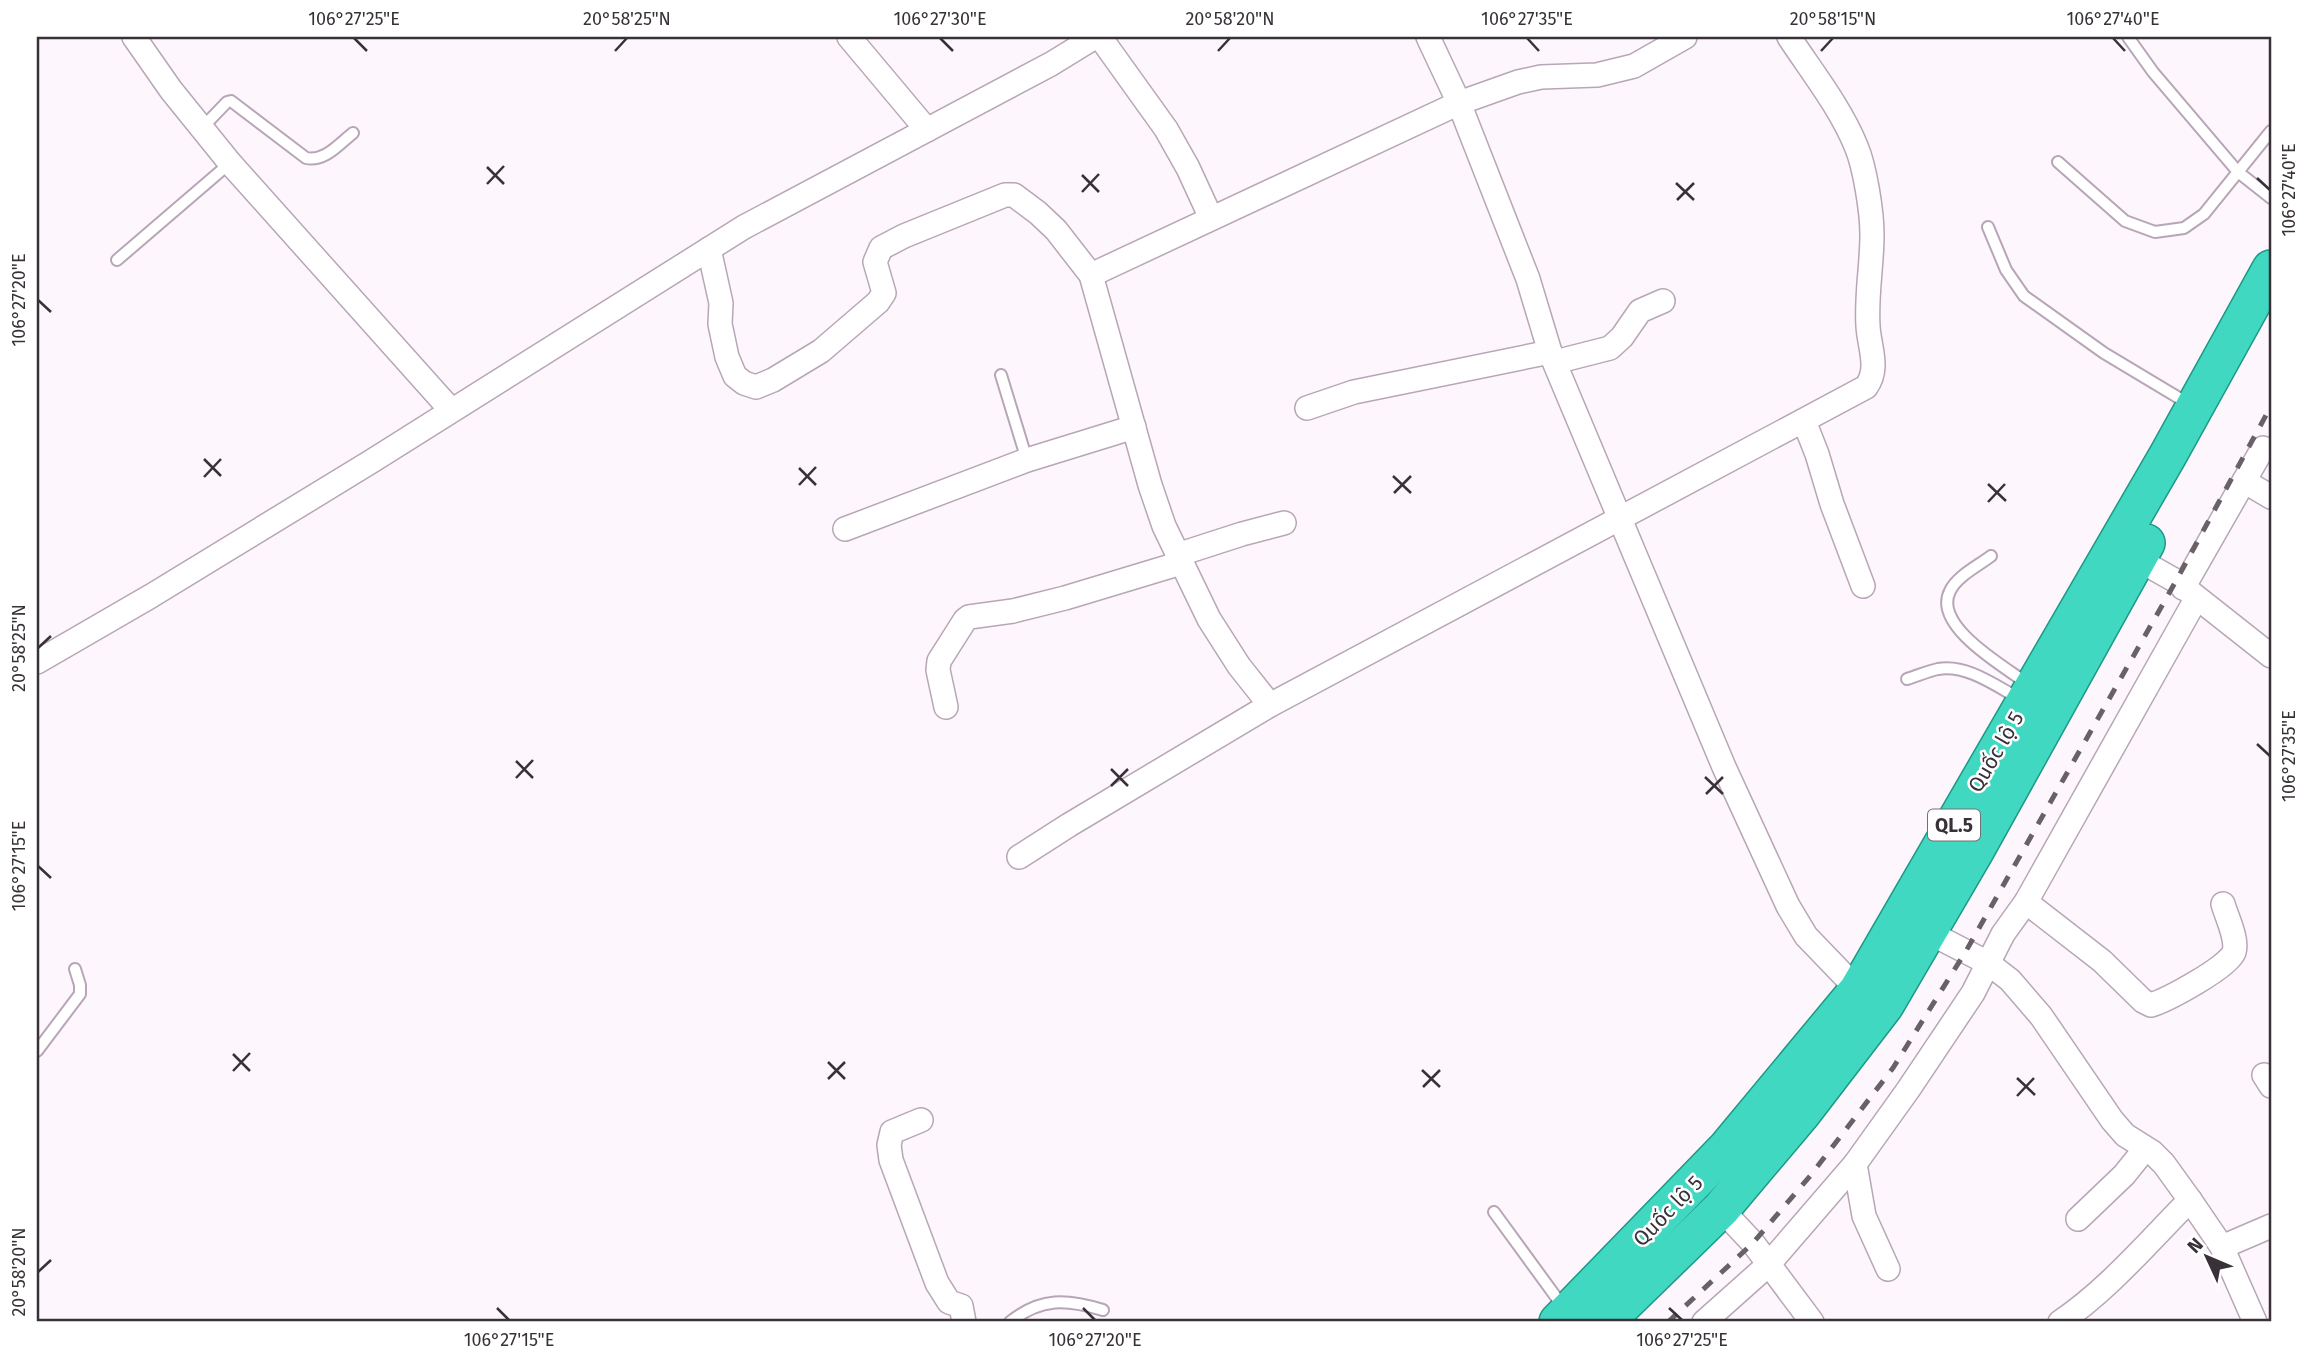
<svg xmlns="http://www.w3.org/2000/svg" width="2308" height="1359" font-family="'Fira Sans',sans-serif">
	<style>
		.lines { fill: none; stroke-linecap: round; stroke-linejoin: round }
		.service-casing { stroke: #b8a6b7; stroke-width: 14 }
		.minor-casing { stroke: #b8a6b7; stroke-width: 26 }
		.trunk-casing { stroke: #1e9886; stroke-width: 40 }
		.service { stroke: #fff; stroke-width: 10 }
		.minor { stroke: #fff; stroke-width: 23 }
		.trunk { stroke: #40d8c0; stroke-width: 37 }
		.rail { stroke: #686168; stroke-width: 5; stroke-dasharray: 12 12; stroke-linecap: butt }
		.ticks { fill: none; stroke: #383138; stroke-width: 2.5 }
		.labels { text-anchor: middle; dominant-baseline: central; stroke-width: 5; stroke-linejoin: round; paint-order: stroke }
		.shield { fill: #fff; stroke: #746f74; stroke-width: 2 }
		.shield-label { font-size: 19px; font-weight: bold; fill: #383138 }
		.street-label { font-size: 21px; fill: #383138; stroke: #fff }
		.neatline { fill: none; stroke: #383138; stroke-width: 2.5 }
		.ticks-label { font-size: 18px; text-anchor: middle; fill: #383138 }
	</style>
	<rect width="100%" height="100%" fill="#fdf6fd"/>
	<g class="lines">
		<defs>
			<g id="service">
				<path d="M2128,37L2153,72L2238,172L2271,198"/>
				<path d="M202,128L227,102L231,101L306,158C325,162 339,144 353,133"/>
				<path d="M2058,162L2125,221L2155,232L2184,228L2204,214L2271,131"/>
				<path d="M1988,227L2006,270L2024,296L2104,353L2189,404"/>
				<path d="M117,260L230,163"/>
				<path d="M1001,375L1027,460"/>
				<path d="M1991,556C1978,566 1957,576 1950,591C1932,626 2005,667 2028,684"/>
				<path d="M1907,679C1917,676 1928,671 1938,669C1967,664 1996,686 2020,699"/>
				<path d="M37,1051L80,994V985L75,969"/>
				<path d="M1494,1212L1564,1308"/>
				<path d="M1010,1322C1041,1297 1067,1299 1103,1310"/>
			</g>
			<g id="minor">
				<path d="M134,37L171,90L230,163L451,410"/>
				<path d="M849,37L927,130"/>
				<path d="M1100,37L1166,129L1188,168L1211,218"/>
				<path d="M1428,37L1459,103L1528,279L1550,352L1724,767L1788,906L1806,936L1858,990"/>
				<path d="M709,249L721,303L720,324L727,357L735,376L744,383L756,387L773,380L821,351L878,302L884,293L875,262L881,248L904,236L1005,195H1014L1038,213L1056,230L1091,275L1150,485L1164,526L1209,619L1239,666L1270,705"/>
				<path d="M1091,275L1459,103L1518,82L1541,77L1597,75L1634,66L1685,37"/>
				<path d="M1555,362L1610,348L1622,337L1640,311L1663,301"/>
				<path d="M1307,408L1354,392L1550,352"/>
				<path d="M1804,421L1817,454L1832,504L1863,586"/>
				<path d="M2244,481L2271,497"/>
				<path d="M845,529L1027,460L1134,427"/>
				<path d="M1177,555L1242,534L1284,523"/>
				<path d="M2137,559L2176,581L2271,656"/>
				<path d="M2183,588L2263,448"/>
				<path d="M37,662L151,596L372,461L744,227L1051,64L1095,37"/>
				<path d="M946,707L938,670L939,661L965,620L969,617L1013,611L1065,598L1181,563"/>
				<path d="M1019,857L1069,825L1270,705L1866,387C1880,368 1869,347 1868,326C1866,295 1872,265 1872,235C1872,212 1865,167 1856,146C1840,107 1812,72 1789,37"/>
				<path d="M2026,902L2102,961L2143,1001L2151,1005C2167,1000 2229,967 2234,952C2238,939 2227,918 2223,904"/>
				<path d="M1928,932L1988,963L2010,980L2041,1016L2112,1120L2125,1135L2152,1152L2164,1164L2190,1200L2222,1247L2255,1322"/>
				<path d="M2264,1075L2271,1086"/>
				<path d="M921,1120L892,1132L889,1145L891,1160L937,1283L949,1302L961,1306L964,1322"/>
				<path d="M1855,1164L1864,1216L1888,1269"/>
				<path d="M1721,1209L1753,1243L1812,1322"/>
				<path d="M2078,1219L2124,1175L2145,1149"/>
				<path d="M2222,1247L2271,1226"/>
				<path d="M1704,1322L1768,1265L1855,1164L1908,1090L1973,993L2003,934L2026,902L2196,599"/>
				<path d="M2060,1322C2107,1291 2150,1240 2190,1200"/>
			</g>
			<g id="trunk">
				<path d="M1558,1322L1726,1149L1858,990L2168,455L2271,269"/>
				<path d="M1605,1322L1721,1209L1802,1113L1885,1005L1975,851L2146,543"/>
			</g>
		</defs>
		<use href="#service" class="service-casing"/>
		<use href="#minor" class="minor-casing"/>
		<use href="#trunk" class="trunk-casing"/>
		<use href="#service" class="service"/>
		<use href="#minor" class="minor"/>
		<use href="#trunk" class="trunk"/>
		<path class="rail" d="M1668,1322L1753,1243L1810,1176L1893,1068L1966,951L2176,581L2271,406"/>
	</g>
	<path class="ticks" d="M354,38L367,51M940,38L953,51M1527,38L1539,51M2113,38L2125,51M615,51L627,38M1218,51L1230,38M1821,51L1833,38M487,167L504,184M1082,175L1099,192M2257,178L2270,190M1676,183L1694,200M487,184L504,166M1082,192L1099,174M1677,200L1694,183M38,300L51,312M204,459L221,476M799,468L816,485M1393,476L1411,493M204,477L221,459M1988,484L2006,501M799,485L816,467M1394,493L1411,476M1988,502L2005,484M38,648L51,636M2257,744L2270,756M516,761L533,778M1111,769L1128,786M1705,777L1723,794M516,778L533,760M1111,786L1128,769M1706,794L1723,777M38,866L51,878M233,1054L250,1071M828,1062L845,1079M1422,1070L1440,1087M233,1071L250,1053M2017,1078L2035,1095M828,1079L845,1062M1423,1087L1440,1070M2017,1096L2034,1078M38,1272L51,1260M497,1308L509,1320M1083,1308L1095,1320M1669,1308L1682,1320"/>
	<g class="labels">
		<rect class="shield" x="1928" y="809.5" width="52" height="31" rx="5"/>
		<g class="shield-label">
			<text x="1954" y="825">QL.5</text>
		</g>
		<g class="street-label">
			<text transform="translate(1996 752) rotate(-60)">Quốc lộ 5</text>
			<text transform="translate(1668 1211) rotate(-46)">Quốc lộ 5</text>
		</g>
	</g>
	<rect width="2308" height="1359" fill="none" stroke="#ffffff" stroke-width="77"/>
	<g transform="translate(2207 1257) rotate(314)" stroke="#ffffff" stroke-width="5" paint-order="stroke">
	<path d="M0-5L12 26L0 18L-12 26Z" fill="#383138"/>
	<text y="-10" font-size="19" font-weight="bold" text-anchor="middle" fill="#383138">N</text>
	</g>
	<rect x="38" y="38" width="2232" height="1282" class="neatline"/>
	<g class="ticks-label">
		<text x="354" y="25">106°27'25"E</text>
		<text x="627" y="25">20°58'25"N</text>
		<text x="940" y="25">106°27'30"E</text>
		<text x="1230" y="25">20°58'20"N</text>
		<text x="1527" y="25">106°27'35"E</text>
		<text x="1833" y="25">20°58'15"N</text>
		<text x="2113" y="25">106°27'40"E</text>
		<text transform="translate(2289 190) rotate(-90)" y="6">106°27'40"E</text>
		<text transform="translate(19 300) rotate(-90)" y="6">106°27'20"E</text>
		<text transform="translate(19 648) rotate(-90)" y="6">20°58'25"N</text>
		<text transform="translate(2289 756) rotate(-90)" y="6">106°27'35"E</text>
		<text transform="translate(19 866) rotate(-90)" y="6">106°27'15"E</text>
		<text transform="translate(19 1272) rotate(-90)" y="6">20°58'20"N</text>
		<text x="509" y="1346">106°27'15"E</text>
		<text x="1095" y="1346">106°27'20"E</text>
		<text x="1682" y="1346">106°27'25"E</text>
	</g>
</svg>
